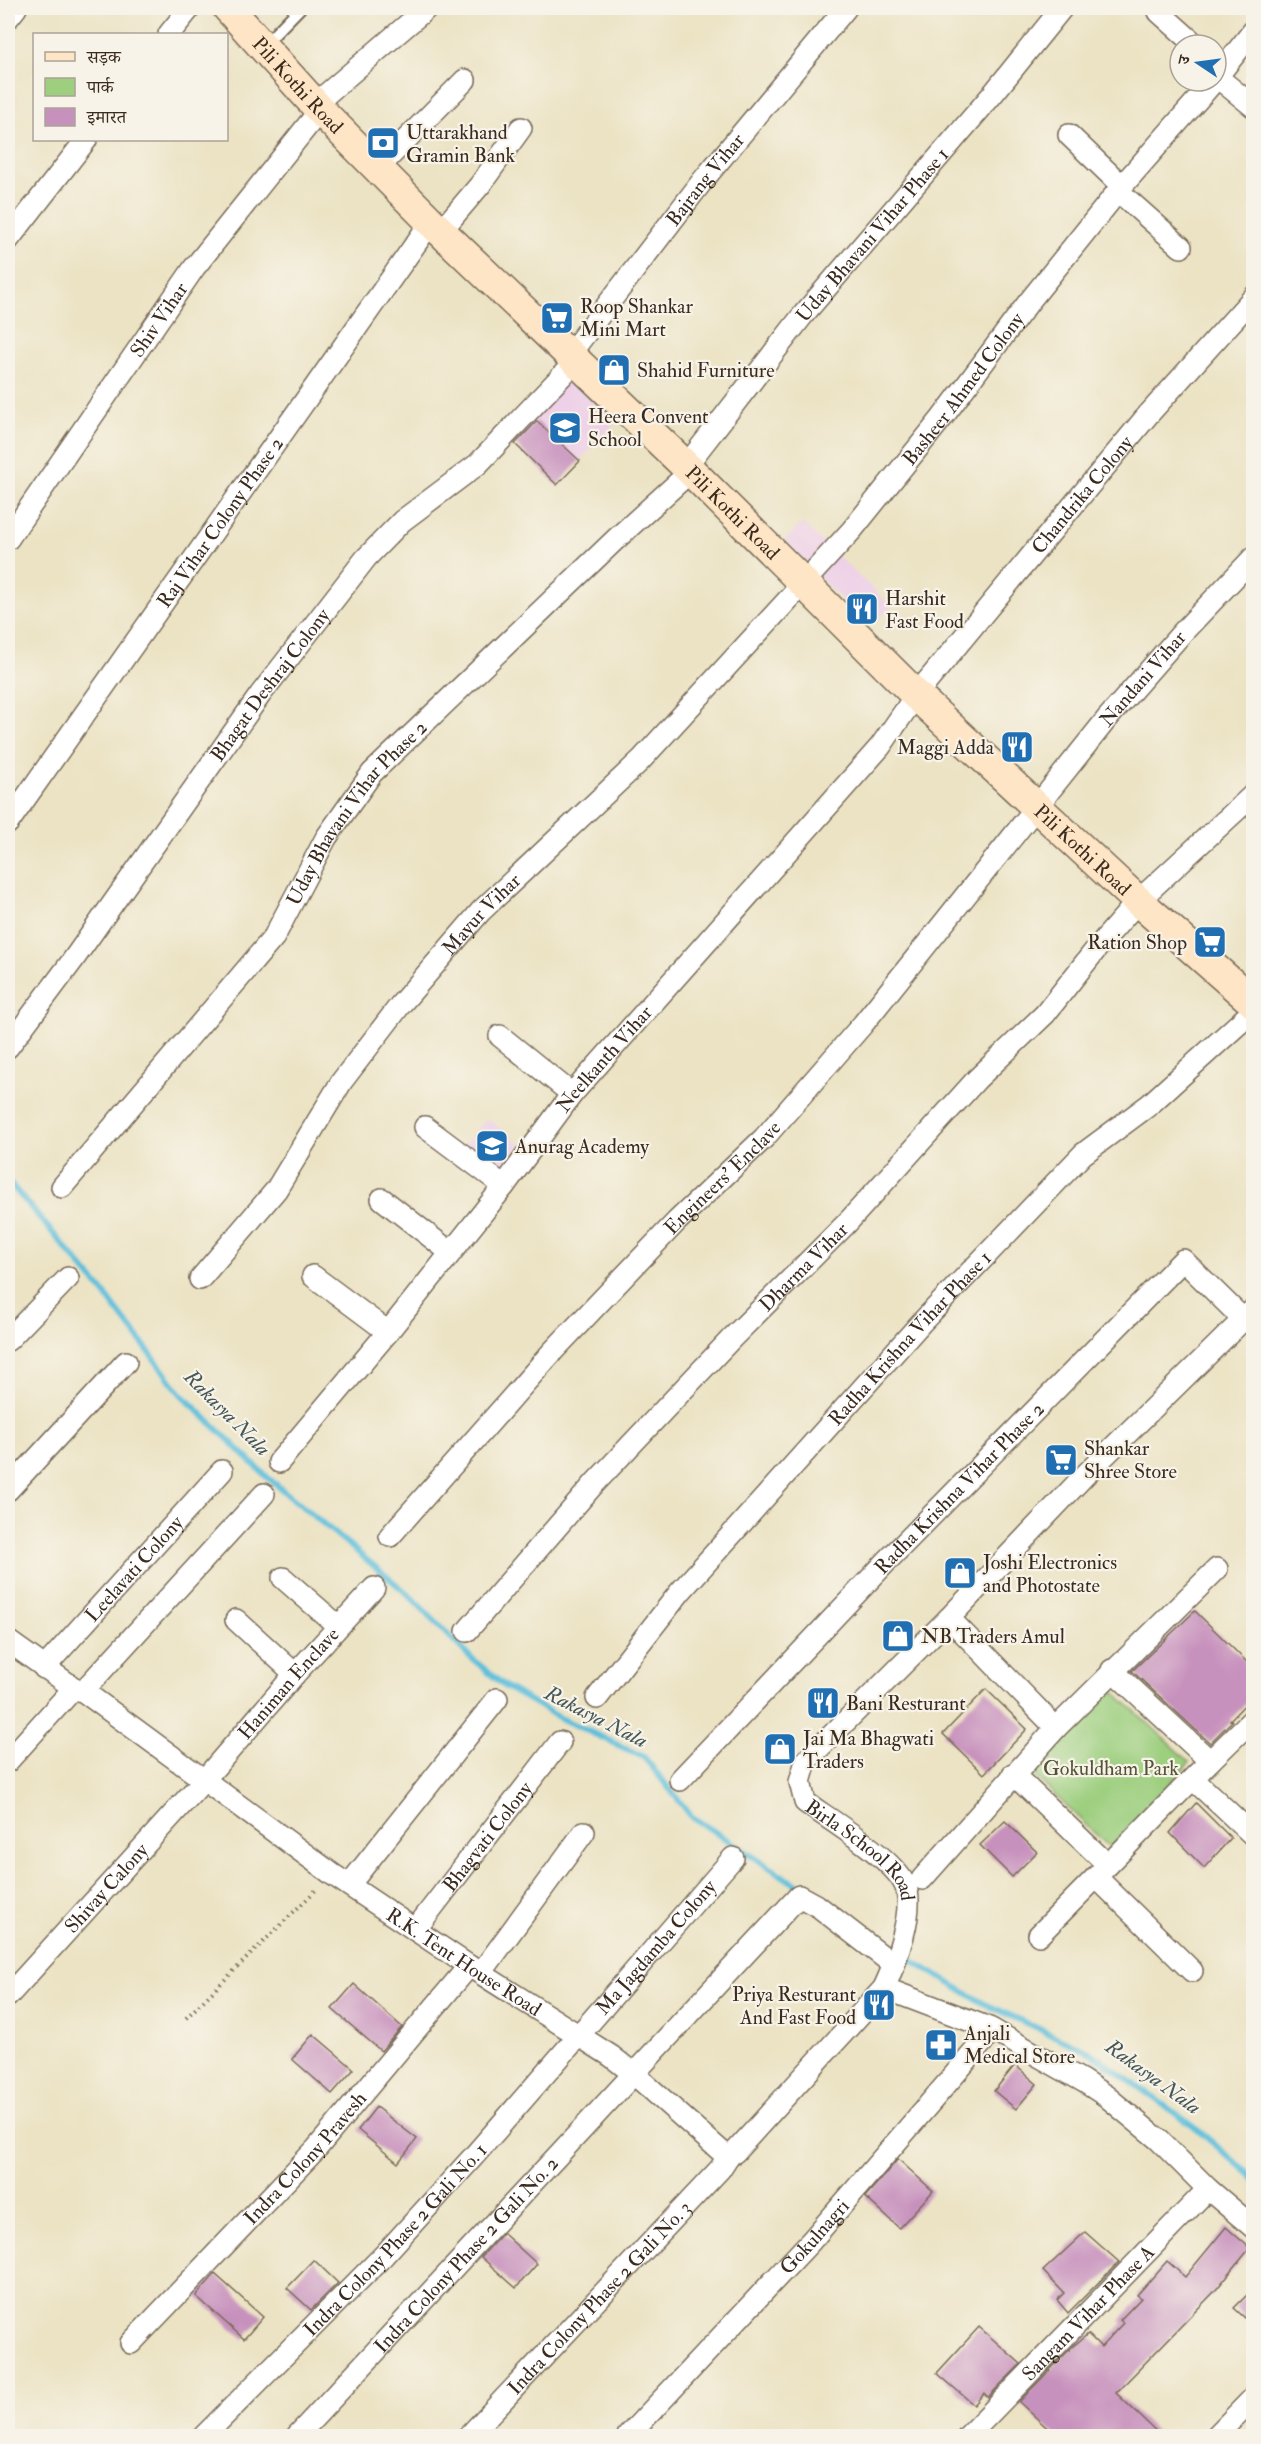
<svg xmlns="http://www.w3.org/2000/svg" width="1261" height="2444" font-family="'IM FELL Double Pica','Noto Serif Devanagari',serif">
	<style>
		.built { fill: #eed0e8 }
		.green { fill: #9dcf7f; stroke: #6c7c4e; stroke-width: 1.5 }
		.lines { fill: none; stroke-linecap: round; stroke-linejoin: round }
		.stream { stroke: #5dbfdb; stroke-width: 6 }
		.building { fill: #c791bd }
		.lane-casing { stroke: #796b58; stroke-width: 14 }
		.street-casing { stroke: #796b58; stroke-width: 24 }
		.secondary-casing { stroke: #796b58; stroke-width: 33 }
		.path { stroke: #796b58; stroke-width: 4; stroke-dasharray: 1.5 4.5; stroke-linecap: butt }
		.lane { stroke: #fff; stroke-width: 10 }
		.street { stroke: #fff; stroke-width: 21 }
		.secondary { stroke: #fde5c5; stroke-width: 30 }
		.labels { text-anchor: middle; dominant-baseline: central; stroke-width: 4.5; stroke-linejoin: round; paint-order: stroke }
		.street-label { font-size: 20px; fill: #3b2a1e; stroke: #f7f3e8 }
		.poi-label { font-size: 20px; fill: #3b2a1e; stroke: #f7f3e8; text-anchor: start }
		.park-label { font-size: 20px; fill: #545336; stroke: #f7f3e8 }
		.water-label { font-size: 21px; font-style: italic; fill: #455757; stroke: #f7f3e8 }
	</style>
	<rect width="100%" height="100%" fill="#f7f3e8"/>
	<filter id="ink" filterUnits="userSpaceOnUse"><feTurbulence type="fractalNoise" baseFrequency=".0167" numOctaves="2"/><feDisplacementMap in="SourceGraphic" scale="12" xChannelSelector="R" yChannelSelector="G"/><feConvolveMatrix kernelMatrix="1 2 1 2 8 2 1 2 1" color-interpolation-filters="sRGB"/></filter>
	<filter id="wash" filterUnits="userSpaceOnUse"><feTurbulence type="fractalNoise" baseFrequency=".008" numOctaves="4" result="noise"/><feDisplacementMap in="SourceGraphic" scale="24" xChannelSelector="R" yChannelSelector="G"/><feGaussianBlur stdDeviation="1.35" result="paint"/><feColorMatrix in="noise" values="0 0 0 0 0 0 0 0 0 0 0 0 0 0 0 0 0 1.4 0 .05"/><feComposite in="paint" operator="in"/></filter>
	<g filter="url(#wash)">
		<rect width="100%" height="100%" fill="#ece3c4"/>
		<g class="built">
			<path d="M571,369L620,418L557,485L510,438Z"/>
			<path d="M802,523L892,607L870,626L782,543Z"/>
			<path d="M487,1118L522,1145L498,1175L461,1148Z"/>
		</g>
		<path class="green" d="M1111,1689L1190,1762L1110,1848L1032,1773Z"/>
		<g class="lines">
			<g class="stream">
				<path d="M8,1181L101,1289L181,1394L267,1477L408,1594L469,1656L506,1687L560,1718L644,1757L692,1817L803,1889"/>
				<path d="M862,1928L899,1953L983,2003L1091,2053L1193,2126L1254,2178"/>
			</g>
		</g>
		<g id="blocks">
			<g class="building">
				<path d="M537,421L580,461L557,485L515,444Z"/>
				<path d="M1195,1611L1254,1669V1695L1230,1720L1232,1721L1210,1743L1132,1671Z"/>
				<path d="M986,1689L1027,1729L984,1774L943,1734Z"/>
				<path d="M1196,1803L1231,1838L1204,1868L1170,1833Z"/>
				<path d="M1005,1821L1037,1852L1012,1877L980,1845Z"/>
				<path d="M354,1984L402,2027L381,2051L332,2009Z"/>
				<path d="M313,2034L354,2069L332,2094L292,2059Z"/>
				<path d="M1015,2065L1037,2084L1016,2109L994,2091Z"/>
				<path d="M376,2107L417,2139L398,2163L358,2130Z"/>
				<path d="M898,2159L933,2191L899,2228L865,2197Z"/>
				<path d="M1226,2227L1250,2248L1215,2291L1116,2393L1161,2436H1056L1019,2402L1072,2347L1088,2334L1101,2347L1123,2323L1120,2320L1141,2298L1137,2295L1167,2261L1185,2277Z"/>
				<path d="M1085,2232L1119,2262L1068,2313L1057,2300L1064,2293L1043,2271Z"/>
				<path d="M503,2233L537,2264L516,2288L481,2257Z"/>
				<path d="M314,2260L338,2283L311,2310L287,2288Z"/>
				<path d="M215,2274L263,2317L244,2339L196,2296Z"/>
				<path d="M1254,2288V2326L1234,2308Z"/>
				<path d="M979,2327L1021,2364L988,2397L984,2393L974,2405L937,2373Z"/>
			</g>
		</g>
	</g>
	<g filter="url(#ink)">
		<use href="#blocks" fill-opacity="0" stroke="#796b58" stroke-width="1.5"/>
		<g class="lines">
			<defs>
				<path id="lane" d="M264,45L300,8"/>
				<g id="street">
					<path d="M1159,12L1196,45"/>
					<path d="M8,18L16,8"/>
					<path d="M169,34L190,8"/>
					<path d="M1217,77L1254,107"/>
					<path d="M1216,78L1254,30"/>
					<path d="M315,104L427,8"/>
					<path d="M1069,135L1122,186"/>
					<path d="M378,168L465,80"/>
					<path d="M1118,191L1181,247"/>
					<path d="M441,231L480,185L521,128"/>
					<path d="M8,240L86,140"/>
					<path id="s1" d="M569,355L704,179L846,8"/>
					<path id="s2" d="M686,466L803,315L992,95L1062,8"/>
					<path id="s3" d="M8,539L194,268L320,110"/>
					<path id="s4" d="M8,823L431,222"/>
					<path d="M500,1036L572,1094"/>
					<path id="s5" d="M8,1047L73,960L260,695L366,558L402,521L478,464L576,361"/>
					<path d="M425,1127L504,1186"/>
					<path id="s6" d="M62,1187L274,937L326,838L372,773L616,539L691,471"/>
					<path d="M382,1199L450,1252"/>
					<path d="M313,1276L388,1332"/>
					<path id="s7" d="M200,1279L276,1190L342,1081L401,1004L481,911L641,760L852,530L942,418L1028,303L1122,186L1214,81"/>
					<path id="s8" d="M1254,1309L1086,1474L949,1618L806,1761L800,1782L805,1802C830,1820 893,1858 905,1885C916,1910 895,1964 884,1988L989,2028L1083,2081L1106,2096L1159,2140L1208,2189L1254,2228"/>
					<path d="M8,1340L68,1278"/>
					<path id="s9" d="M279,1462L388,1332L504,1186L572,1094L880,747L916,695L1055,527L1147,416L1254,297"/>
					<path d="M8,1490L126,1362"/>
					<path id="s10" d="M390,1536L553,1351L677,1221L764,1138L863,1024L1106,720L1182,633L1254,557"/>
					<path d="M283,1578L338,1626"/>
					<path d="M949,1618L1056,1728L1217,1569"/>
					<path d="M236,1620L295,1674"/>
					<path id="s11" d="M467,1631L594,1484L731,1339L847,1223L977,1079L1045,1014L1097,948L1138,901L1254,794"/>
					<path id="s12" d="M8,1641L74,1688L83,1691L332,1874L469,1966L611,2056L634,2074L723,2153L729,2155L735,2152L884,1988"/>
					<path id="s13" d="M44,1668L222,1471"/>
					<path d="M83,1691L264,1494"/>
					<path id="s14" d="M597,1698L680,1592L921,1323L1020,1220L1083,1154L1149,1105L1254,1010"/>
					<path d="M8,1761L74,1688"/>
					<path d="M1210,1761L1254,1718"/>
					<path d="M1013,1774L1108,1865L1210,1761L1112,1670"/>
					<path d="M1193,1779L1254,1836"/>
					<path id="s15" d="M680,1780L888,1560L1183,1260L1243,1319"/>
					<path d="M1096,1877L1192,1971"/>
					<path d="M922,1879L1056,1728"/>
					<path d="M349,1885L497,1699"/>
					<path id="s16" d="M415,1930L560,1742"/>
					<path d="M1039,1935L1106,1867"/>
					<path d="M481,1973L584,1832"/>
					<path id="s17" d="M8,1996L204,1780L295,1674L374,1588"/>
					<path id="s18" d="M131,2343L317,2148L469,1966"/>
					<path id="s19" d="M204,2436L384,2255L473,2157L733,1858"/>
					<path id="s20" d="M297,2436L799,1896L819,1907L894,1965"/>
					<path id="s21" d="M469,2436L720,2169L729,2155"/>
					<path id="s22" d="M628,2436L811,2241L993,2030"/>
					<path id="s23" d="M968,2436L1208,2189"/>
					<path d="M1216,2436L1254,2397"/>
				</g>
				<g id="secondary">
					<path id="s24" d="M228,8L320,110L431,222L691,471L916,695L1138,901L1254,1003"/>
				</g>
			</defs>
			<use href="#lane" class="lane-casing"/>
			<use href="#street" class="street-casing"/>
			<use href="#secondary" class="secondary-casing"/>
			<path class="path" d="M186,2018L318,1888"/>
			<use href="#lane" class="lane"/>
			<use href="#street" class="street"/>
			<use href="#secondary" class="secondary"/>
		</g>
	</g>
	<defs>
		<symbol id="bank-square" viewBox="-11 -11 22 22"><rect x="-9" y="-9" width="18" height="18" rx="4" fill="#1f6fb2" stroke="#f7f3e8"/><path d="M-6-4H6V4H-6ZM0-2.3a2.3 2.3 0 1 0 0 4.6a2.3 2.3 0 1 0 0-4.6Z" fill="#fff"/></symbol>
		<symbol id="supermarket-square" viewBox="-11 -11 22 22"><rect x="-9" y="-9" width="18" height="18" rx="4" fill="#1f6fb2" stroke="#f7f3e8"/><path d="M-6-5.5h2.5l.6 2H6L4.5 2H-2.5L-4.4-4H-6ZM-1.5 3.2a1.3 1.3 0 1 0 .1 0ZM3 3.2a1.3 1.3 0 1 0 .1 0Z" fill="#fff"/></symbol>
		<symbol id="shop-square" viewBox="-11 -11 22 22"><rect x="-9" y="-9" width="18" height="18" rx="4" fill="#1f6fb2" stroke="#f7f3e8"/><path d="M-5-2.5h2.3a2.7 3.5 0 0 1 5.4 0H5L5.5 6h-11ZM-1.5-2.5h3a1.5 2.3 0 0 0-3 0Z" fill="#fff"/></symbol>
		<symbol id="school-square" viewBox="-11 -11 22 22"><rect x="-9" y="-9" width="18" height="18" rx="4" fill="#1f6fb2" stroke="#f7f3e8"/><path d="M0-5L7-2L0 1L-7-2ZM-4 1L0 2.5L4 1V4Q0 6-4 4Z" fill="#fff"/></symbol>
		<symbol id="restaurant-square" viewBox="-11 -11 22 22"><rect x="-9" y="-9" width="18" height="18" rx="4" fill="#1f6fb2" stroke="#f7f3e8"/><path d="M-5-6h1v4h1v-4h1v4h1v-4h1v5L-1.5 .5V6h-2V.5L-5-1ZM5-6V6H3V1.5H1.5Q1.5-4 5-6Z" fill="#fff"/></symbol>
		<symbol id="pharmacy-square" viewBox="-11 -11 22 22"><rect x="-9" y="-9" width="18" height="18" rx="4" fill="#1f6fb2" stroke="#f7f3e8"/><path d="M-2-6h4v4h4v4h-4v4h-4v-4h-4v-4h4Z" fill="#fff"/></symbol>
	</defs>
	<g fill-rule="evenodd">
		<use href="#bank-square" x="364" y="124" width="38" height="38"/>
		<use href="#supermarket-square" x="538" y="299" width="38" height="38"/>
		<use href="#shop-square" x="595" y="351" width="38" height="38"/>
		<use href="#school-square" x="546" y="409" width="38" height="38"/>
		<use href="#restaurant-square" x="843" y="590" width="38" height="38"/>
		<use href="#restaurant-square" x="998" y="728" width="38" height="38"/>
		<use href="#supermarket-square" x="1191" y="923" width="38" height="38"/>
		<use href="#school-square" x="473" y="1127" width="38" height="38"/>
		<use href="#supermarket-square" x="1042" y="1441" width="38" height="38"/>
		<use href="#shop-square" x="941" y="1554" width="38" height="38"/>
		<use href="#shop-square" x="879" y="1617" width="38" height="38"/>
		<use href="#restaurant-square" x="804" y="1684" width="38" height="38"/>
		<use href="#shop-square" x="761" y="1730" width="38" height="38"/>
		<use href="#restaurant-square" x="860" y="1986" width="38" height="38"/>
		<use href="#pharmacy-square" x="922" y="2026" width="38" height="38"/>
	</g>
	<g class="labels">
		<g class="street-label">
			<text stroke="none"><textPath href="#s24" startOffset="104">Pili Kothi Road</textPath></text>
			<text stroke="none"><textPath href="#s1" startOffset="222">Bajrang Vihar</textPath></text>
			<text stroke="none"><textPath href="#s2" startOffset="297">Uday Bhavani Vihar Phase 1</textPath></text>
			<text stroke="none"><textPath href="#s3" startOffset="266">Shiv Vihar</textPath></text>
			<text stroke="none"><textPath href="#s7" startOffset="1176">Basheer Ahmed Colony</textPath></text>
			<text stroke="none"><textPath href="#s9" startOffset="1258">Chandrika Colony</textPath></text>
			<text stroke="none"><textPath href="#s24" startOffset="714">Pili Kothi Road</textPath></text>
			<text stroke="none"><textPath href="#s4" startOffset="368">Raj Vihar Colony Phase 2</textPath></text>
			<text stroke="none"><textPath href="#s10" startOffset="1142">Nandani Vihar</textPath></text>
			<text stroke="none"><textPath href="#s5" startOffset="447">Bhagat Deshraj Colony</textPath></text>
			<text stroke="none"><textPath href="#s6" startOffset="478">Uday Bhavani Vihar Phase 2</textPath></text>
			<text stroke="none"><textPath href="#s24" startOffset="1200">Pili Kothi Road</textPath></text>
			<text stroke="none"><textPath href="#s7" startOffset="462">Mayur Vihar</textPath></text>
			<text stroke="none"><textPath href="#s9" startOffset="518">Neelkanth Vihar</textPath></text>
			<text stroke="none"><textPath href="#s10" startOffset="489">Engineers' Enclave</textPath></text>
			<text stroke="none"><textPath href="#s11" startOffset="496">Dharma Vihar</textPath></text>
			<text stroke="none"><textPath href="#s14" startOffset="477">Radha Krishna Vihar Phase 1</textPath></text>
			<text stroke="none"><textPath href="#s15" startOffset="404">Radha Krishna Vihar Phase 2</textPath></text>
			<text stroke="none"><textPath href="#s13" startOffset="134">Leelavati Colony</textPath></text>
			<text stroke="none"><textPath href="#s17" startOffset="420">Haniman Enclave</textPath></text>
			<text stroke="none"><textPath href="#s16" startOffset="118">Bhagvati Colony</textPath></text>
			<text stroke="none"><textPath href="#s8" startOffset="754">Birla School Road</textPath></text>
			<text stroke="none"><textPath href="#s17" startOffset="146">Shivay Calony</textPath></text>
			<text stroke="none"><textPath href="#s19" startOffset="666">Ma Jagdamba Colony</textPath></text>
			<text stroke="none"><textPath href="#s12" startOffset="558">R.K. Tent House Road</textPath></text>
			<text stroke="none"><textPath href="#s18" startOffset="254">Indra Colony Pravesh</textPath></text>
			<text stroke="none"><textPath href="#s22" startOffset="273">Gokulnagri</textPath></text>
			<text stroke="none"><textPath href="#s19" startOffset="274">Indra Colony Phase 2 Gali No. 1</textPath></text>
			<text stroke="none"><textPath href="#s20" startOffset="248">Indra Colony Phase 2 Gali No. 2</textPath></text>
			<text stroke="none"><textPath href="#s21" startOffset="190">Indra Colony Phase 2 Gali No. 3</textPath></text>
			<text stroke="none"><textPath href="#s23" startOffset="172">Sangam Vihar Phase A</textPath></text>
		</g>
		<g class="poi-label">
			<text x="406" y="132">Uttarakhand<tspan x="406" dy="23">Gramin Bank</tspan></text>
			<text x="580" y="306">Roop Shankar<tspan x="580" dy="23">Mini Mart</tspan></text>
			<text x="637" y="370">Shahid Furniture</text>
			<text x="588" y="416">Heera Convent<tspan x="588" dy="23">School</tspan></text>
			<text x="885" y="598">Harshit<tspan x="885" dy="23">Fast Food</tspan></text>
			<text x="994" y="747" text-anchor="end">Maggi Adda</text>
			<text x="1187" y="942" text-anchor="end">Ration Shop</text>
			<text x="515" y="1146">Anurag Academy</text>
			<text x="1084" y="1448">Shankar<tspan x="1084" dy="23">Shree Store</tspan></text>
			<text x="983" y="1562">Joshi Electronics<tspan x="983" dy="23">and Photostate</tspan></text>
			<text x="921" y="1636">NB Traders Amul</text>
			<text x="846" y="1703">Bani Resturant</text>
			<text x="803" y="1738">Jai Ma Bhagwati<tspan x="803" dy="23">Traders</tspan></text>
			<text x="856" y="1994" text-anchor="end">Priya Resturant<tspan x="856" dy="23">And Fast Food</tspan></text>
			<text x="964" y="2033">Anjali<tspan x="964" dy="23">Medical Store</tspan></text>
		</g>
		<g class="park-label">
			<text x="1111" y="1768">Gokuldham Park</text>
		</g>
		<g class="water-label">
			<text transform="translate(227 1413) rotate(45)">Rakasya Nala</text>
			<text transform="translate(596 1717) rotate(27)">Rakasya Nala</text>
			<text transform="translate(1153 2077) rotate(36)">Rakasya Nala</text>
		</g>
	</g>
	<rect width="1261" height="2444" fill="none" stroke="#f7f3e8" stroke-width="30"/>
	<rect x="33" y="33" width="195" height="108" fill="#f7f3e8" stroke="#aca397" stroke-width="1.5"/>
	<rect x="45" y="52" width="30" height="9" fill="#fde5c5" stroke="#aca397" stroke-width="1.5"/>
	<text x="87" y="63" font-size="18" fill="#3b2a1e">सड़क</text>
	<rect x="45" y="78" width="30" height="18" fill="#9dcf7f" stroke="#aca397" stroke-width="1.5"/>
	<text x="87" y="93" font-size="18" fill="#3b2a1e">पार्क</text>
	<rect x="45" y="108" width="30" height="18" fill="#c791bd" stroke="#aca397" stroke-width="1.5"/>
	<text x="87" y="123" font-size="18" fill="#3b2a1e">इमारत</text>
	<g transform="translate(1198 63) rotate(283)"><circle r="28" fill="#f7f3e8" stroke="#aca397" stroke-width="1.5"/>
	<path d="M0-4.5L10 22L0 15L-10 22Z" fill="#1f6fb2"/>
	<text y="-9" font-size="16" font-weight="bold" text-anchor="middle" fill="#3b2a1e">उ</text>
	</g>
</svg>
